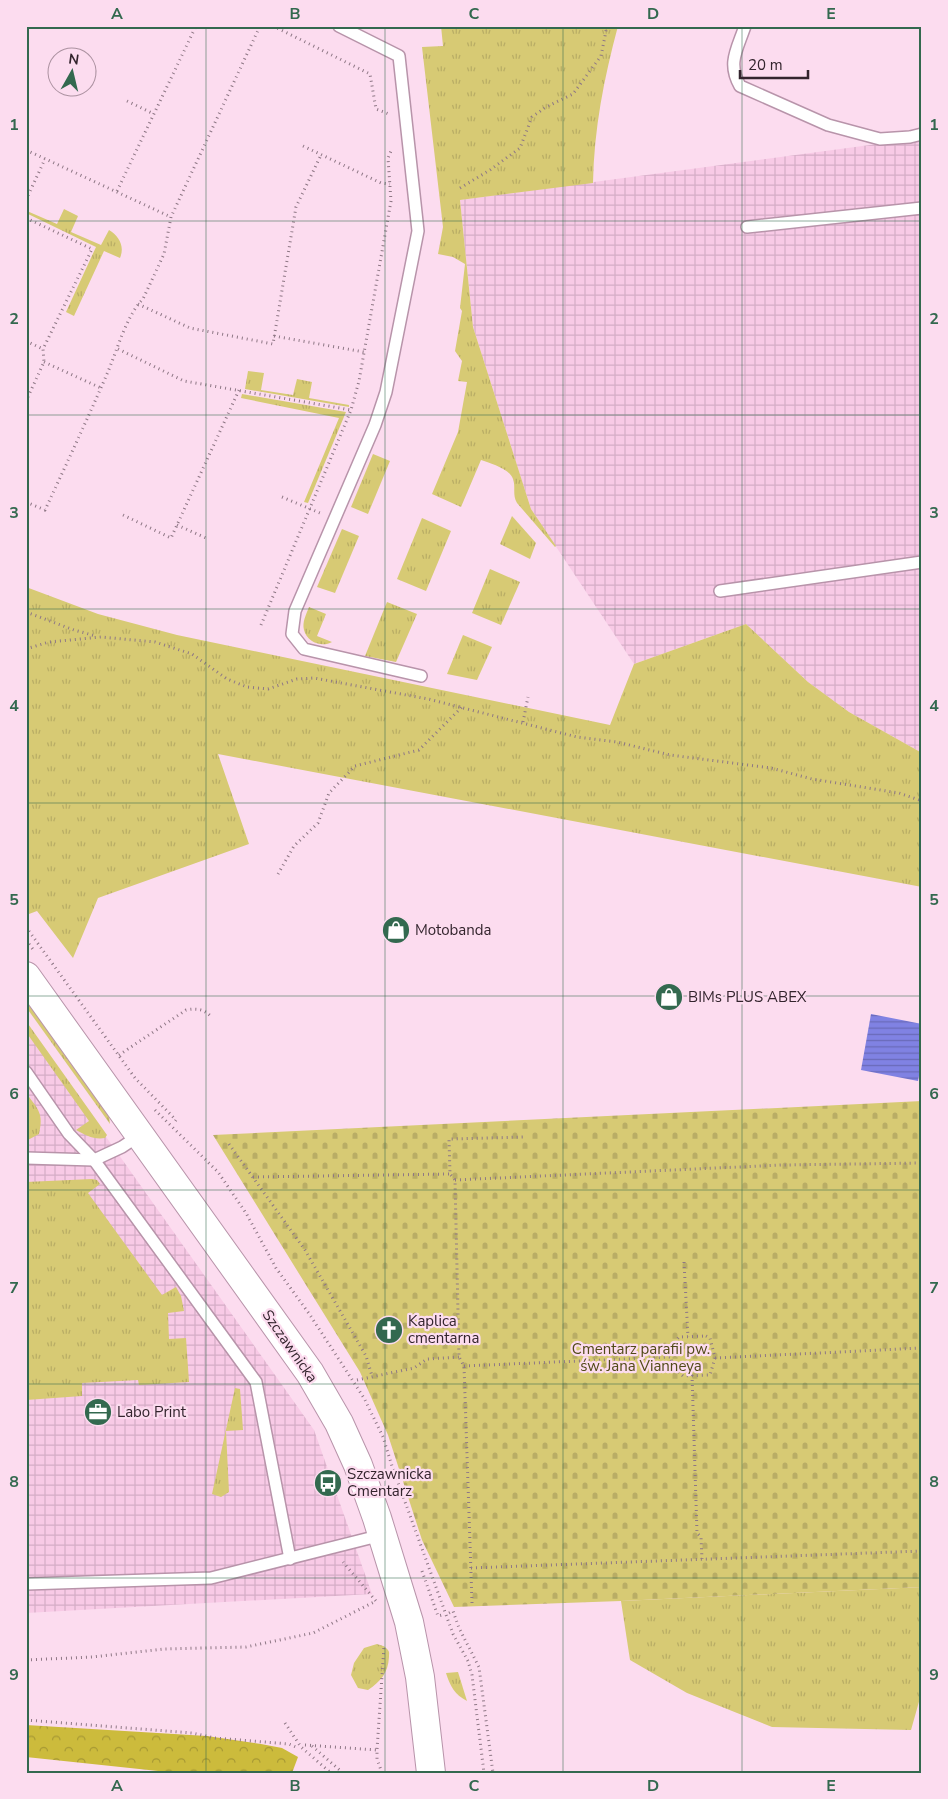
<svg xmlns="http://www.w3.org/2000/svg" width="948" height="1799" font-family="'Nunito Sans',sans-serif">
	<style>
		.industrial { fill: url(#industrial-grid) }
		.grass { fill: url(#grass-tufts) }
		.forest { fill: url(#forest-crowns) }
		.cemetery { fill: url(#cemetery-stones) }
		.water { fill: url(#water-rules) }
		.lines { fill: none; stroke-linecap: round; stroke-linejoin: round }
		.lane-casing { stroke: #b894aa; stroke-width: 14 }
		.secondary-casing { stroke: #b894aa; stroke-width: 30 }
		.path { stroke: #8e7785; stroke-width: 3; stroke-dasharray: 1 4; stroke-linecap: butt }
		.lane { stroke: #fff; stroke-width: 11 }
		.secondary { stroke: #fff; stroke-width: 28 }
		.grid { fill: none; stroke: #33694f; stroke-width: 1; stroke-opacity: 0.55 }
		.labels { text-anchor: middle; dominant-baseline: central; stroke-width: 4.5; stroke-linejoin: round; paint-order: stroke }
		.poi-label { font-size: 15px; fill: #33242d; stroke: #fcdcef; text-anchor: start }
		.street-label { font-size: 15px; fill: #33242d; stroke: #fcdcef }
		.park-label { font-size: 15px; fill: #514a18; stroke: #fcdcef }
		.neatline { fill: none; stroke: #33694f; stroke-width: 2 }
		.grid-label { font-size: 16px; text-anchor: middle; font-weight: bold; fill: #33694f }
	</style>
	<defs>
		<pattern id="industrial-grid" width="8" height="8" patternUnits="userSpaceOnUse" patternTransform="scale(1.25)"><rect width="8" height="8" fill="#f8cae6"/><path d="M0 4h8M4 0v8" fill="none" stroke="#d5adc6"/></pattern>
		<pattern id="grass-tufts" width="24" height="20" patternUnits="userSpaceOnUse" patternTransform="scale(1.25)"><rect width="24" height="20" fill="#d7ca74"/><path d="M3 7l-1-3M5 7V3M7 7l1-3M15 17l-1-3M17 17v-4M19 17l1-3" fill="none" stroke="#b9ad65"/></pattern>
		<pattern id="forest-crowns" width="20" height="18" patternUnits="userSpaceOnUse" patternTransform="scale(1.25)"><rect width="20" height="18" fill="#ccbb3c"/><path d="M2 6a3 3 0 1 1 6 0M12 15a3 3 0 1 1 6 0" fill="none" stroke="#a69833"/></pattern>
		<pattern id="cemetery-stones" width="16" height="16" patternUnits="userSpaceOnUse" patternTransform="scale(1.25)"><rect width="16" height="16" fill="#d7ca74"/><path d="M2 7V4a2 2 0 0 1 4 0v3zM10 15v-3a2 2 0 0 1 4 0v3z" fill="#b9ad65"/></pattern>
		<pattern id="water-rules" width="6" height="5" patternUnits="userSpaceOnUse" patternTransform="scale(1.25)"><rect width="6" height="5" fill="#8082e3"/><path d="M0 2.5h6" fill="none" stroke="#696ab8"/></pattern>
	</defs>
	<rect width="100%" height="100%" fill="#fcdcef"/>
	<g class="industrial">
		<path d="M922,138V753L849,712L808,682L746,624L634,664L531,509L473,327L460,200Z"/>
		<path d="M26,1024L314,1430L372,1594L26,1613Z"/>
	</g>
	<g class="grass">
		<path d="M441,26H618C604,78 594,129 593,183L460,200L473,327L531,509L556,546L555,547L517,503C512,495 516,487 513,479C510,469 490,463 481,460L461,507L432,494L458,432L467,382L458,381L462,361L455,351L462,311L460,308L465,264L453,257L438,254L443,227L422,47L443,46Z"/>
		<path d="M64,209L78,216L71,232L101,245L109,230C119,236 125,246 120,258L104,251L74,316L66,312L96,247L26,213L27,211L57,224Z"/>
		<path d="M248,371L264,373L261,390L293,395L297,379L312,382L309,398L349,405V407L245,389Z"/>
		<path d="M242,394L346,412L308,503L304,502L339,418L241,398Z"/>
		<path d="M373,454L390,461L368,514L351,507Z"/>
		<path d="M512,516L536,543L530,559L500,544Z"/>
		<path d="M422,518L451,531L426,591L397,579Z"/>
		<path d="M342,529L359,536L335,593L317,587Z"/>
		<path d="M490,569L520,582L501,625L472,613Z"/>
		<path d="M26,587L98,614L177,635L610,725L634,664L746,624L808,682L849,712L922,753V887L218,754L249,844L98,898L73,958L37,911L29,914L26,910Z"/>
		<path d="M387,602L417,614L396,662L365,656Z"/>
		<path d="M309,607L326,614L317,636L332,642C322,648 307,642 304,630C302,622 306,615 309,607Z"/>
		<path d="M463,635L492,647L477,680L447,674Z"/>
		<path d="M26,993L109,1115L110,1124L26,1007Z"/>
		<path d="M26,1021L107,1135L105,1138C94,1140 85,1135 76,1130L89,1121L26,1032Z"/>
		<path d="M26,1093C38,1109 44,1113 39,1134L26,1141Z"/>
		<path d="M92,1179L97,1180L100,1184L88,1193L162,1295L176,1287L181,1296L184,1311L168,1313L169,1339L186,1338L189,1382L139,1385L138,1380L82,1383V1396L26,1400V1182Z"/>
		<path d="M235,1388L240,1389L243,1430L226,1431L229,1492L221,1497L212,1494Z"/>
		<path d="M922,1587V1691L911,1730L772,1727L687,1693L630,1660L621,1601Z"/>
		<path d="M377,1644C380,1645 385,1646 387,1649C390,1652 389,1653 389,1657C388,1673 381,1681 368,1690L358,1688L351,1675L354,1663L364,1648Z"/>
		<path d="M458,1672L467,1701C455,1695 450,1686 446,1673Z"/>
	</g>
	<path class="forest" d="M26,1725L207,1736L261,1744L282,1748L298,1757L292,1773H177L26,1757Z"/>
	<path class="cemetery" d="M922,1101V1587L621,1601L454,1607L422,1540L388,1435L360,1372L213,1135Z"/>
	<path class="water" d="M871,1014L922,1024V1061L918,1081L861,1070Z"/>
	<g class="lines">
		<defs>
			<g id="lane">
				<path d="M339,26L399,56L418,231L386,392L375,425L295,611L292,634L304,649L421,676"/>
				<path d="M745,26C737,50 727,63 740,86L828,125L880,139L910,137L922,134"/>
				<path d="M747,227L922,208"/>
				<path d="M720,591L922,562"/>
				<path d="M26,1072L69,1134L94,1160L256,1382L290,1559"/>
				<path d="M26,1158L94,1160L122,1147L140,1135"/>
				<path d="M26,1584L211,1578L382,1535"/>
			</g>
			<path id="secondary" d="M26,976L310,1373L339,1423L358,1465L377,1518L409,1622L420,1677L431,1773"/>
		</defs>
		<use href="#lane" class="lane-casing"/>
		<use href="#secondary" class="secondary-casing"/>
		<g class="path">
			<path d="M273,26L370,74L376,109L389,114"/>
			<path d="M54,68L58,69"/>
			<path d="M127,101L154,114"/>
			<path d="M303,146L381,183L390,184"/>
			<path d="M26,150L171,217"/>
			<path d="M460,188L490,170L520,148L532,117L546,107L573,94L601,56L607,26"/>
			<path d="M117,191L196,26"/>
			<path d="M26,200L45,159"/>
			<path d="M26,218L92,249L43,349L44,362L26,401"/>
			<path d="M138,304L190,328L273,344L296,207L321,155"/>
			<path d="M274,336L364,352"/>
			<path d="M26,341L43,349"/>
			<path d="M118,349L184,381L351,410"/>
			<path d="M44,362L101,388"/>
			<path d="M282,497L320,513"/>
			<path d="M26,502L45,510C66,465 87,420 107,374C117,351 126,316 143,299L164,254L171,217L260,26"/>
			<path d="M123,515L171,538L239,390"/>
			<path d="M177,525L206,538"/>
			<path d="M26,612L74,630L96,636"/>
			<path d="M261,625L351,410L359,381L391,201L388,158L391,151"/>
			<path d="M26,649L49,642L101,637L155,642L192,654L227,679L247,687L268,689L297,679L314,678L428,699L577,737L617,742L670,755L771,768L812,779L899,793L922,801"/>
			<path d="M523,722L528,697"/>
			<path d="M278,874L294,846L318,823L329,793L355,766L419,750L462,707"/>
			<path d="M26,927L135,1078L176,1120L174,1123"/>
			<path d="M26,940L35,952"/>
			<path d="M119,1055L186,1010C197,1008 205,1009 212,1018"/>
			<path d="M155,1110L218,1172L246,1213L276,1268L310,1315L364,1398L383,1437L392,1466L453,1634L468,1661L472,1675L484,1773"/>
			<path d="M229,1144L305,1250L366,1356L372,1376"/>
			<path d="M253,1177L450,1174"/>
			<path d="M455,1180L782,1165L922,1163"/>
			<path d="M684,1262L688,1337"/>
			<path d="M706,1336L710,1338L715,1358L710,1375L683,1376L672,1366L670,1348L679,1337Z"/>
			<path d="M715,1358L922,1348"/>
			<path d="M464,1366L671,1357"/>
			<path d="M692,1375L697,1533L701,1537L702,1559"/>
			<path d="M357,1380L414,1368L427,1359L459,1357"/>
			<path d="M471,1568L922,1551"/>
			<path d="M422,1571L438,1616L442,1615"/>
			<path d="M472,1603L464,1366L459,1357L455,1180L450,1174L449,1139L526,1137"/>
			<path d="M449,1613L453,1611L459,1628L479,1667L493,1773"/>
			<path d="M26,1660L92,1657L164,1649L246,1647L313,1633L376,1601L343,1562"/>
			<path d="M26,1720L192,1733L215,1738L289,1744L298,1748"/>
			<path d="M285,1723L301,1747L331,1773"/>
			<path d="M305,1745L377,1750"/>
			<path d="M312,1746L343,1773"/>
			<path d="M382,1773L377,1759V1750L384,1646"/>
		</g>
		<use href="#lane" class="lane"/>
		<use href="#secondary" class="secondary"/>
	</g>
	<path class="grid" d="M206,26V1773M385,26V1773M563,26V1773M742,26V1773M26,221H922M26,415H922M26,609H922M26,803H922M26,996H922M26,1190H922M26,1384H922M26,1578H922"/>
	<defs>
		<symbol id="shop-disc" viewBox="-11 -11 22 22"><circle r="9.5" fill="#33694f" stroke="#fcdcef"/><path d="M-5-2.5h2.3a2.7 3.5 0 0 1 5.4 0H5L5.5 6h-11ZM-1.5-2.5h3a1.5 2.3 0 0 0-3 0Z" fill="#fff"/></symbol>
		<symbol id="church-disc" viewBox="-11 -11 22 22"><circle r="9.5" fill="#33694f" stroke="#fcdcef"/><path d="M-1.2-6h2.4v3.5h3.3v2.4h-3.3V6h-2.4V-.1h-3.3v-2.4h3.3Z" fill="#fff"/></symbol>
		<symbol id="office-disc" viewBox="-11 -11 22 22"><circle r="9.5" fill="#33694f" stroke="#fcdcef"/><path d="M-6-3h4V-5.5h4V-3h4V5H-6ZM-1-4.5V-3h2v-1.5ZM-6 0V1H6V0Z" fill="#fff"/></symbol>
		<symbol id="bus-disc" viewBox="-11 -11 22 22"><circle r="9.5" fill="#33694f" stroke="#fcdcef"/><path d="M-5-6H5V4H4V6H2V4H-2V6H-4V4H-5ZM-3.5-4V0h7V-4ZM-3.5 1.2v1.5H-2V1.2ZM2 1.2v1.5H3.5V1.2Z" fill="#fff"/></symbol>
	</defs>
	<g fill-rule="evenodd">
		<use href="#shop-disc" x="380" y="914" width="32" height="32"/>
		<use href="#shop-disc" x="653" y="981" width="32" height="32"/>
		<use href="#church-disc" x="373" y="1314" width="32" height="32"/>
		<use href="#office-disc" x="82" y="1396" width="32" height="32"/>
		<use href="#bus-disc" x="312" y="1467" width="32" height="32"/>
	</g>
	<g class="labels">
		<g class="poi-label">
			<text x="415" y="930">Motobanda</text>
			<text x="688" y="997">BIMs PLUS ABEX</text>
			<text x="408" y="1321">Kaplica<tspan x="408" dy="17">cmentarna</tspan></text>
			<text x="117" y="1412">Labo Print</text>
			<text x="347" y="1474">Szczawnicka<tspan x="347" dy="17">Cmentarz</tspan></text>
		</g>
		<g class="street-label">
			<text transform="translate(290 1346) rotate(55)">Szczawnicka</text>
		</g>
		<g class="park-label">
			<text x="641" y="1349">Cmentarz parafii pw.<tspan x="641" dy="17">św. Jana Vianneya</tspan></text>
		</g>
	</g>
	<rect width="948" height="1799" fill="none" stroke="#fcdcef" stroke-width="55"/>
	<g transform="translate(72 72) rotate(8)"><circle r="24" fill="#fcdcef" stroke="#ac92a1"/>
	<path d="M0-4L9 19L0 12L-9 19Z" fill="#33694f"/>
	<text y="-8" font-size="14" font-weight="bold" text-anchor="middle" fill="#33242d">N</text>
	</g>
	<path d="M740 70v8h68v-8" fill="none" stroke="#33242d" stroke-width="2.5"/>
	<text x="748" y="70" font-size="15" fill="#33242d" stroke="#fcdcef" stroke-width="4" paint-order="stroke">20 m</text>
	<rect x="28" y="28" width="892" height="1744" class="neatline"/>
	<g class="grid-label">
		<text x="117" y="19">A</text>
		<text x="295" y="19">B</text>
		<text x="474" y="19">C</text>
		<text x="653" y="19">D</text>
		<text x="831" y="19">E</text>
		<text x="14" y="130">1</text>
		<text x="934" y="130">1</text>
		<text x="14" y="324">2</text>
		<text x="934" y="324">2</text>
		<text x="14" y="518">3</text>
		<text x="934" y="518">3</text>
		<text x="14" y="711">4</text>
		<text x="934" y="711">4</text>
		<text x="14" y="905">5</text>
		<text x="934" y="905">5</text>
		<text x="14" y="1099">6</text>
		<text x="934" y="1099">6</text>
		<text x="14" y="1293">7</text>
		<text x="934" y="1293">7</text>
		<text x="14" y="1487">8</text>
		<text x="934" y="1487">8</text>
		<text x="14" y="1680">9</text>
		<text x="934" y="1680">9</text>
		<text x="117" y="1791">A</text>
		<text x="295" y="1791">B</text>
		<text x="474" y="1791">C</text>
		<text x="653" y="1791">D</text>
		<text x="831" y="1791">E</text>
	</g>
</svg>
